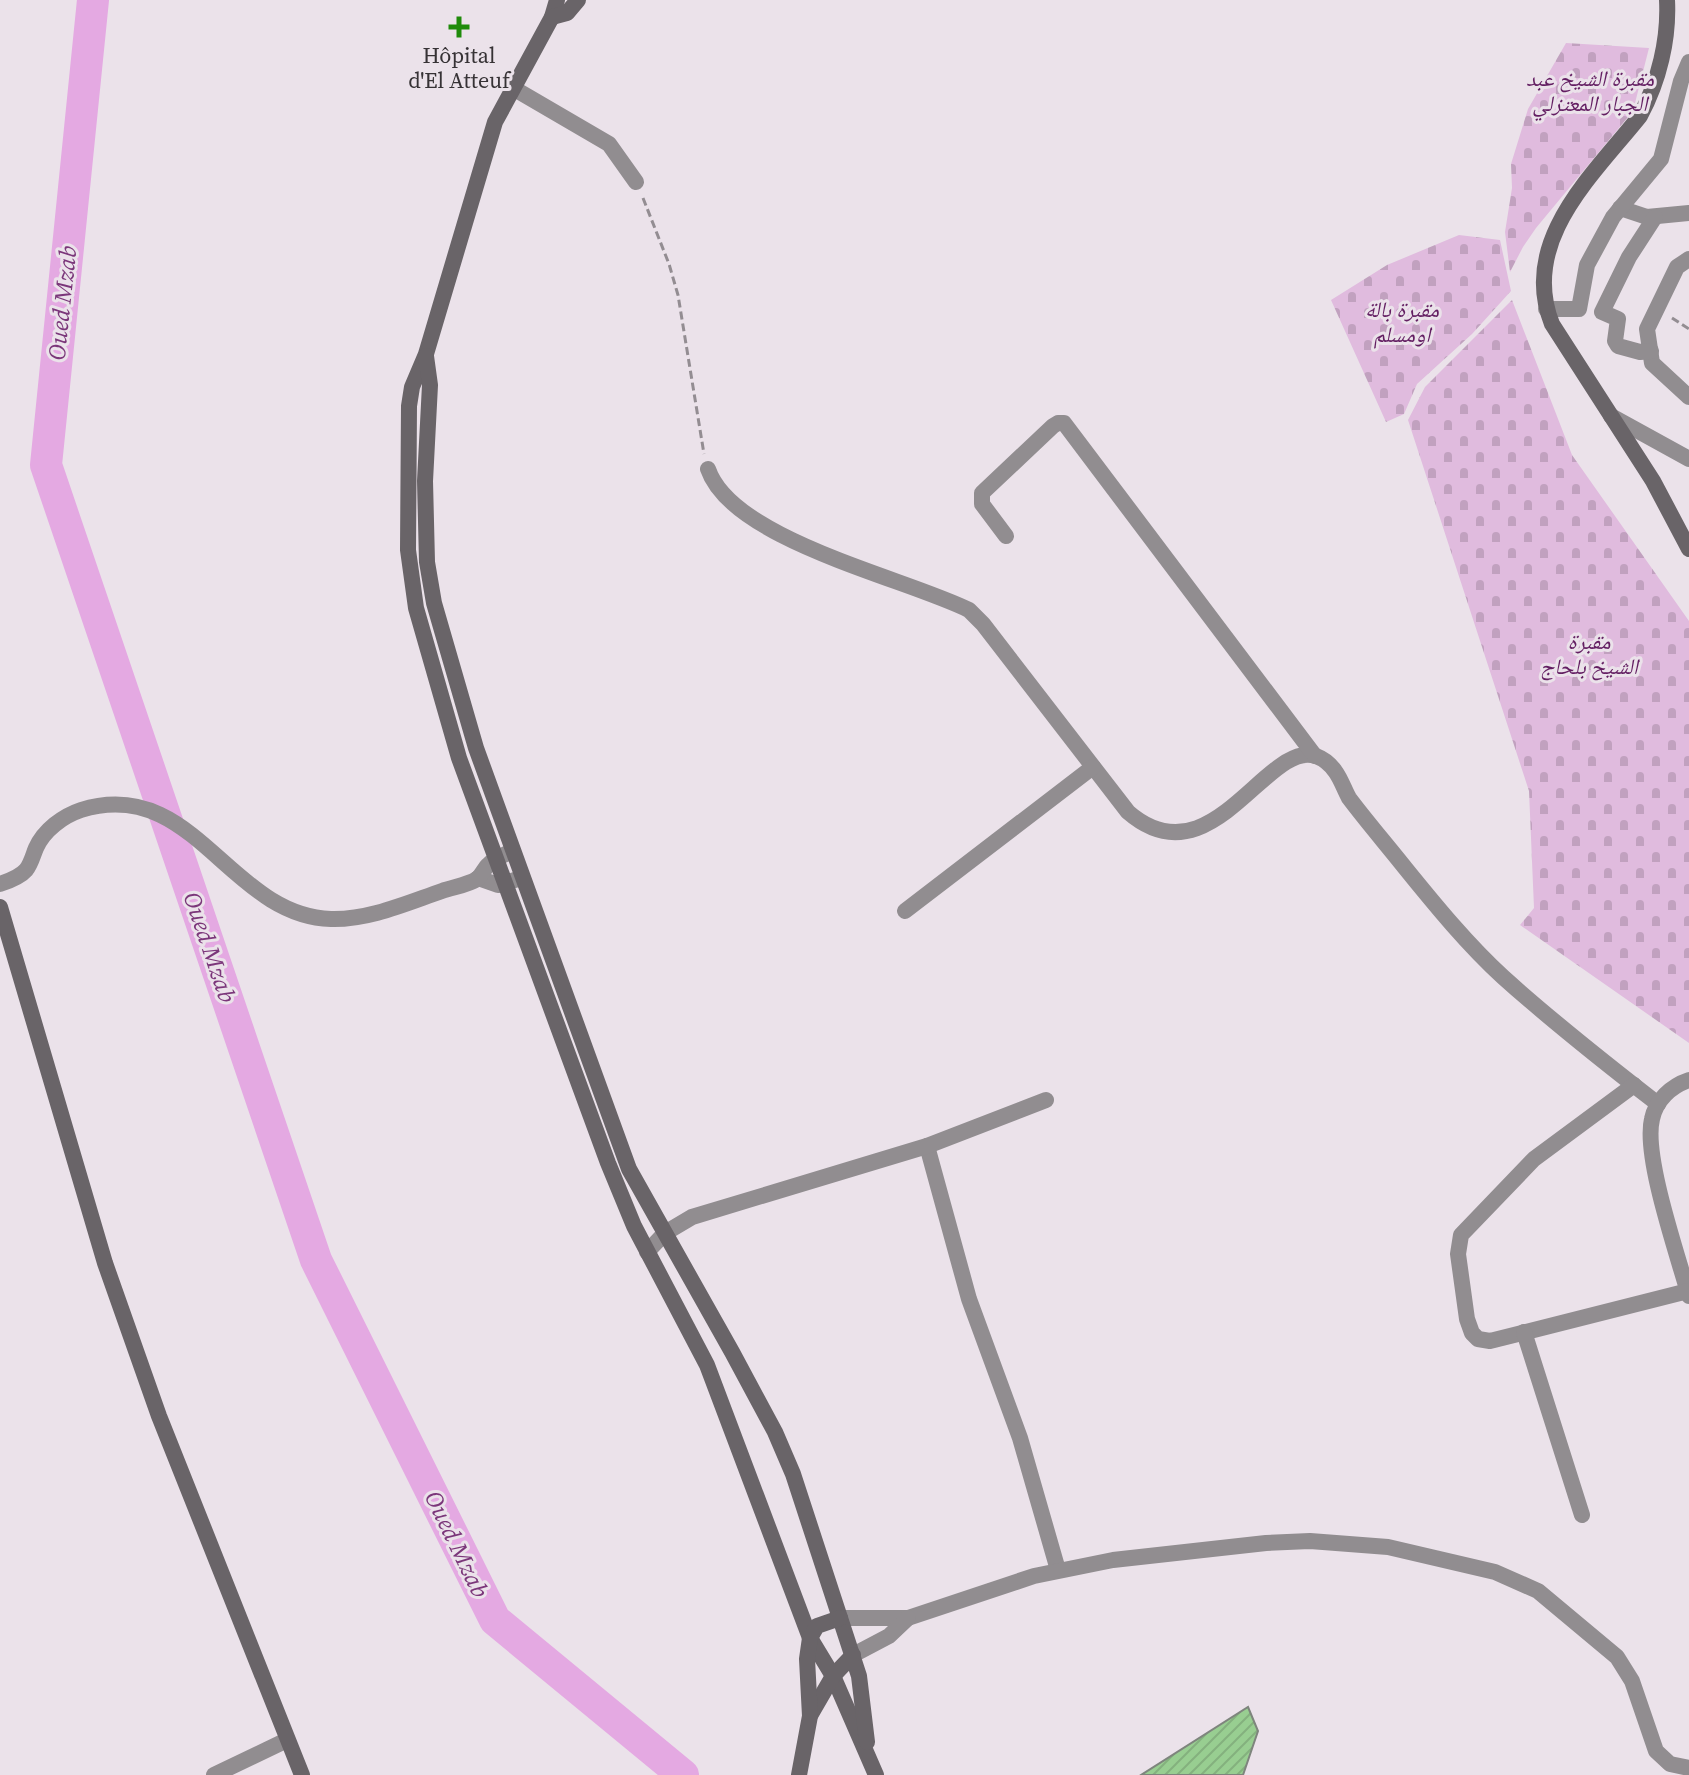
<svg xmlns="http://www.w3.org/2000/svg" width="1689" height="1775" font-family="'Source Serif 4','Noto Naskh Arabic',serif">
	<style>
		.cemetery { fill: url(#cemetery-stones) }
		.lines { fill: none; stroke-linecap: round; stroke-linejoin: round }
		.river { stroke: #e4a9e2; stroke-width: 32 }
		.building { fill: url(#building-hatch); stroke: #7e857d; stroke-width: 2 }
		.path { stroke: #938d92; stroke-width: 3; stroke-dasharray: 8 4; stroke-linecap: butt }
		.street { stroke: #918d90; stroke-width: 16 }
		.secondary { stroke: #696468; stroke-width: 16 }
		.poi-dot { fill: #1f8b0b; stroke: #ebe2ea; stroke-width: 3 }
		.labels { text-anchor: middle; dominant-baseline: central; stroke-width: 6; stroke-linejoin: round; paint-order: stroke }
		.poi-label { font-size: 22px; fill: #363235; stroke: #ebe2ea }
		.park-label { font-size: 22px; font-style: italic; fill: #631e62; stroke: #ebe2ea }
		.water-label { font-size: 24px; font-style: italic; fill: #7b367a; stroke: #ebe2ea }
	</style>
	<defs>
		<pattern id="cemetery-stones" width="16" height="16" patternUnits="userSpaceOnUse" patternTransform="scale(2)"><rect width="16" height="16" fill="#e0bbde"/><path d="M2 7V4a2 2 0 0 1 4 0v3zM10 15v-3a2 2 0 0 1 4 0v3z" fill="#c1a1bf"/></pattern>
		<pattern id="building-hatch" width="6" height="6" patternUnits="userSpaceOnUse" patternTransform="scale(2)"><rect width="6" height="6" fill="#98ce91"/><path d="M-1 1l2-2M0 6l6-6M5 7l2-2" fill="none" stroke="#84b17e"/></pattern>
	</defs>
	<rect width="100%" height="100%" fill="#ebe2ea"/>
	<g class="cemetery">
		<path d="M1566,43L1649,48L1633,111L1536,228L1523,247L1510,272L1505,232L1512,188L1511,164L1528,109Z"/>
		<path d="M1459,235L1500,240L1511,291L1472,334L1417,384L1404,414L1386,422L1331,300L1387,265Z"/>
		<path d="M1512,300L1572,455L1689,621V1043L1520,925L1534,908L1529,791L1408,420L1425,387Z"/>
	</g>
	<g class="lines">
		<path class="river" d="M93,0L46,465L316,1260L495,1620L683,1775"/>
	</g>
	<path class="building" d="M1248,1707L1258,1731L1243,1775H1141Z"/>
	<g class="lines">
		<g class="path">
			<path d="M643,198L669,264L678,295L704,454"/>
			<path d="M1672,318L1689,329"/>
		</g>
		<g class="street">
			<path d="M513,88L609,144L636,182"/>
			<path d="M1620,208L1647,217L1689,213"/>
			<path d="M1689,259L1677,267L1647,329L1652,363L1689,397"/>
			<path d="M1546,309H1579L1587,265L1613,217L1661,159L1681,81L1689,62"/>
			<path d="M1651,351L1640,352L1618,346L1615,341L1618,319L1602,312L1629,257L1655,217"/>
			<path d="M1611,416L1689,459"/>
			<path d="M708,469C732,540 905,578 969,610L983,624L1128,812C1211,884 1267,739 1316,756C1324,759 1330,764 1335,771C1341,779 1344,789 1349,798C1367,822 1387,845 1406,869C1436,906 1468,945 1503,977C1553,1022 1605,1063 1658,1104"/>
			<path d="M1006,536L982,504V493L1053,426L1058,423H1064L1315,756"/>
			<path d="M478,878L498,885L518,879"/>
			<path d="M0,884C9,881 20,877 26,870C31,864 33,855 36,848C44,830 63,816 81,810C194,775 229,916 331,919C369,920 407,903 442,891C453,887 468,885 477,879C481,876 484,869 488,865C493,859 501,856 508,853"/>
			<path d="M905,911L1093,767"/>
			<path d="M1689,1080C1671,1086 1656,1100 1652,1119C1643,1156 1678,1256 1689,1296"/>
			<path d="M1634,1085L1534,1159L1461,1235L1458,1254L1467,1319L1472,1333L1478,1339L1490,1341L1688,1291"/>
			<path d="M927,1146L969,1299L1020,1438L1058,1570"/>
			<path d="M647,1252L665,1233L692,1217L927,1146L1046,1100"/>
			<path d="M1524,1332L1582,1515"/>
			<path d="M840,1618H908L1034,1576L1113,1560L1266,1543L1310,1541L1388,1547L1495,1572L1538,1591L1617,1657L1632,1681L1656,1751L1670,1764L1689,1768"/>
			<path d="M853,1655L889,1636L908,1618"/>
			<path d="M214,1775L287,1740"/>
		</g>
		<g class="secondary">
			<path d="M557,0L552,17L495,122L426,354L412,387L409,406L408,550L416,608L459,758L608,1163L634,1226L707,1365L810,1638L833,1676L876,1775"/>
			<path d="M1667,0C1669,39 1659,81 1640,116C1593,175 1519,241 1552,324L1653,481L1689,549"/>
			<path d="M552,17L567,13L578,0"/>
			<path d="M426,356L430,385L425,481L427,562L434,603L476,748L629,1169L732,1352L775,1432L793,1474L859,1676L867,1742"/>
			<path d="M0,907L105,1263L159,1416L302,1775"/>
			<path d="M811,1714L833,1676L853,1655"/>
			<path d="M799,1775L810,1716L807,1659L810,1638L817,1626L840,1618"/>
		</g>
	</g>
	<path class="poi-dot" d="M455 15h8v8h8v8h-8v8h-8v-8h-8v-8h8z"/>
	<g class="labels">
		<g class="poi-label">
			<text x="459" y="55">Hôpital<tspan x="459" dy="25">d'El Atteuf</tspan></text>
		</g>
		<g class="park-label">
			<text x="1590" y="78">مقبرة الشيخ عبد<tspan x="1590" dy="25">الجبار المعتزلي</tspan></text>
			<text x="1402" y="309">مقبرة بالة<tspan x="1402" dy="25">اومسلم</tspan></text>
			<text x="1589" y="641">مقبرة<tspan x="1589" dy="25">الشيخ بلحاج</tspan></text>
		</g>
		<g class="water-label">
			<text transform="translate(62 303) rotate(-84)">Oued Mzab</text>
			<text transform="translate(210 947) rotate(71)">Oued Mzab</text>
			<text transform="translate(457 1544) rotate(64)">Oued Mzab</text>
		</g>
	</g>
</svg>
